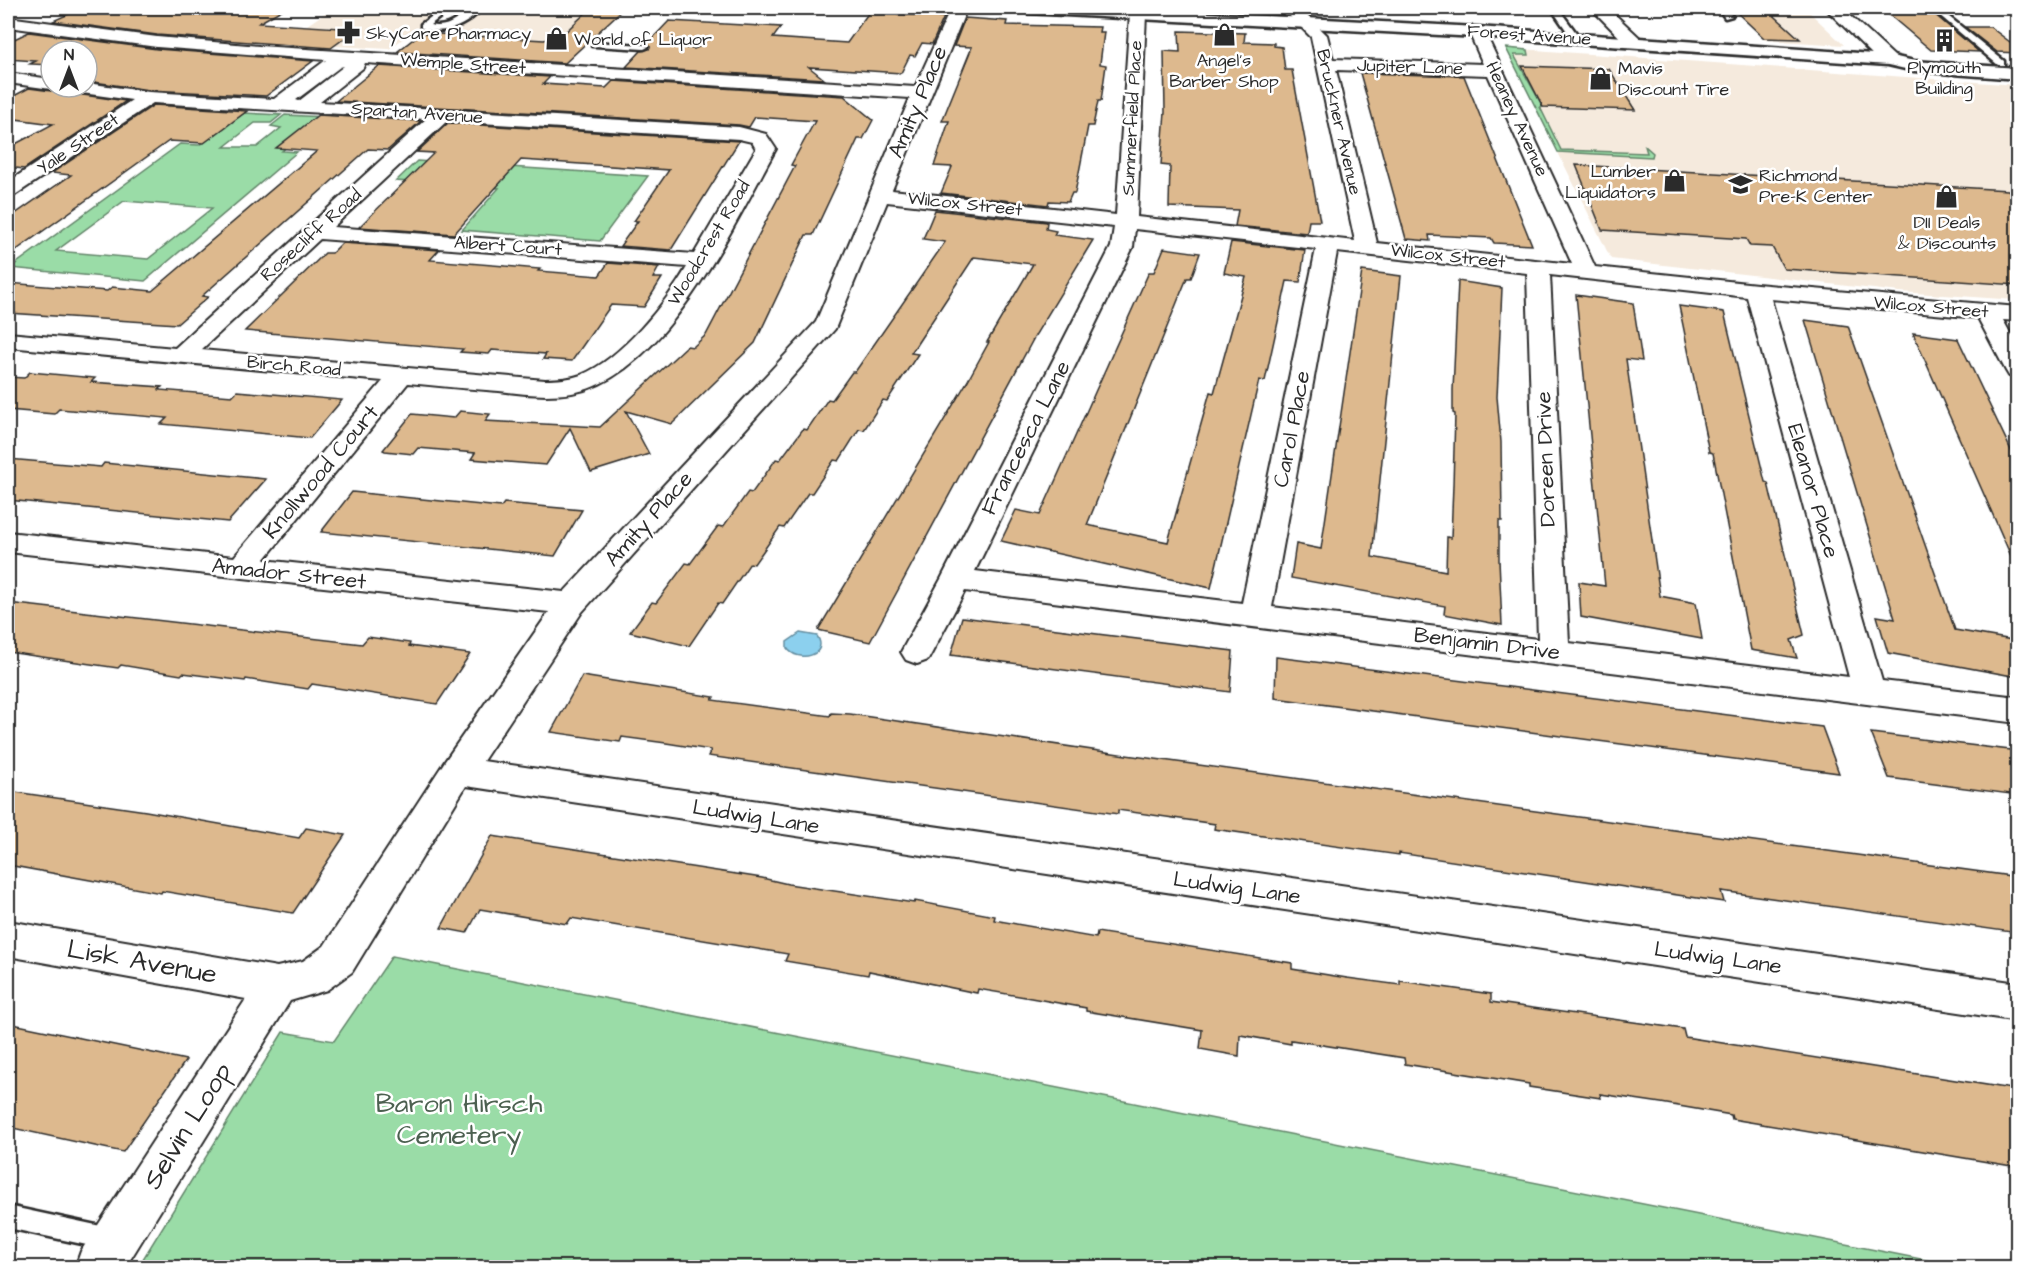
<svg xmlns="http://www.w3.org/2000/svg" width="2025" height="1275" font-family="'Architects Daughter',sans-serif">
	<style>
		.built { fill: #f5eadd }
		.green { fill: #9adca7; stroke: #628469; stroke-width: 1.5; fill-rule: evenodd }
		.water { fill: #8cd0ee; stroke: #658ea0; stroke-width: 1.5 }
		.building { fill: #ddb98e; stroke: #2b2b2b; stroke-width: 1.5; fill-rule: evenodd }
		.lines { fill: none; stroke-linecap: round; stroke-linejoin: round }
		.lane-casing { stroke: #2b2b2b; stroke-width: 5 }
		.street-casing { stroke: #2b2b2b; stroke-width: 4 }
		.secondary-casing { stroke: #2b2b2b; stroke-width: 5 }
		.lane { fill: #fff; fill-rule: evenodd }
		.street { fill: #fff; fill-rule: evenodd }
		.secondary { fill: #fff; fill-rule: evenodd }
		.labels { text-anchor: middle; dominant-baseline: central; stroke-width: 5; stroke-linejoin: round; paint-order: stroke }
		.far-poi-label { font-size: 18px; fill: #2b2b2b; stroke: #fff; text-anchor: start }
		.far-street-label { font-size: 18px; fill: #2b2b2b; stroke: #fff }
		.street-label { font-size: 22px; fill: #2b2b2b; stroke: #fff }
		.near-street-label { font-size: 27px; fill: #2b2b2b; stroke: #fff }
		.near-park-label { font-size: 27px; fill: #4c6050; stroke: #fff }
	</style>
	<rect width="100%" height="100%" fill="#fff"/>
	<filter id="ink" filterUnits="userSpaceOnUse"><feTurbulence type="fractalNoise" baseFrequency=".0167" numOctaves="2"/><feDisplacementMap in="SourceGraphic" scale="12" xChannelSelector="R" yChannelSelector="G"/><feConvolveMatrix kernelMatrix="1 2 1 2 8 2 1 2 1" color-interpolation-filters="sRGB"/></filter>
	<g filter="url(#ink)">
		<g class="built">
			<path d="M332,8H445L389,49L281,43Z"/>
			<path d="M485,8H624L569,60L431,52Z"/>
			<path d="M1732,8H1805L1844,45L1765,40Z"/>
			<path d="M1506,48L2017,85V300L1900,292L1611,259Z"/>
		</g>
		<g class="green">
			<path d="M1506,48L1528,50L1529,55H1514L1543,107H1540L1561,150L1647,153L1645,146L1653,153L1652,157L1558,152Z"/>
			<path d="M244,113L281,115L271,123H255L224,147H257L281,128L271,126L285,115L324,117L282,151L297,152L145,281L10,268L180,144L199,145ZM124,201L212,208L148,259L56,251Z"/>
			<path d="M417,161L648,176L600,241L462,230L499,188L396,181Z"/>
			<path d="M392,956L1961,1267H138L283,1032L334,1041Z"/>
		</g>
		<path class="water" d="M800,633L817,636C830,655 798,664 787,648V642Z"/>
		<g class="building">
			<path d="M82,8H285L259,23L357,29L331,48L157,35L53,21Z"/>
			<path d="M591,8H624L565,63L397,52L421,33L544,40L561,36Z"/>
			<path d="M1732,8H1766L1800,39L1764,38Z"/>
			<path d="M1881,8H1927L1979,52L1931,50Z"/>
			<path d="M869,12L944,17L932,44L922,43L915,56L910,55L901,73L809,67L824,79L626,67L641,51L649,49L650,46L647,44L669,21L781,27L773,38L847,43ZM678,39L696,40L702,45L694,49L680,47Z"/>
			<path d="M965,18L1007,21L1006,25L1100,27L1099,32H1104L1100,64L1106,65L1101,101H1098L1093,126H1088L1075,193H1072L1068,202L1049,201L1048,205L941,193L952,167L934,166L949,121H942L972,47L954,46Z"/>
			<path d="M1965,27H1990L2018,48V53L1997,52Z"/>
			<path d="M1179,31L1245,33L1244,42L1274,43V46L1282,47L1285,70H1292L1320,221H1309L1307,233L1235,226L1238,210L1169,207L1170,166L1161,165L1165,112L1164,51L1180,52Z"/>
			<path d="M29,32L157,49L313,61L266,96L149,90L87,81V51H51V65L30,64L36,61L8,59V42Z"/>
			<path d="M379,66L550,77L543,84L606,88L613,81L844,96L873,120L863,139H858L813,235H806L755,343L672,424L626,411L649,454L591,472L570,428L546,465L471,459L475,453L418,448L413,454L385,451L383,450L412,414L454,418L460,411L490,414L485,421L600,427L687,346L693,347L706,335L795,166L791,165L815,121L755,117L749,127L739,125L336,101Z"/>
			<path d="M1522,66L1609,69L1635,110L1543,107Z"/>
			<path d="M1360,73L1464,76L1532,245L1494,243L1491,238L1429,235L1430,241L1406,239Z"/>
			<path d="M60,87H64L69,93L126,101L24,169L8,167V148L53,124L8,118V99L29,88L51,91Z"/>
			<path d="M154,105L247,111L204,143L169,141L8,256V219L71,175L52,173Z"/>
			<path d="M318,115L421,121L388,150L368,149L202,296L208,297L177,324L8,313V283L107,291L112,287L152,291L317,151L276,148Z"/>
			<path d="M448,123L739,141L671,250L620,246L638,221H634L669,170L521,160L454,234L359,227L434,153L417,152Z"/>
			<path d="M1576,165L2008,190L2018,200V285L1784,269L1772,247L1750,246L1746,239L1602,230Z"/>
			<path d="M935,210L1047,222L1046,229L1056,231L1054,235L1093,240L1036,334L870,642L818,630L967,382L989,342H987L1033,264L974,257L911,353L918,354L887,401L883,400L864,430L859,429L839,461L834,460L812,493H808L784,528L780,527L754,564L750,563L722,604L718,603L689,646L630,632L652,602L656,603L686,563L690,564L718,526L723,527L748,492L752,493L776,459L780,460L803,429L807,430L828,399L832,400L852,372H855L945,242L923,239Z"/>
			<path d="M1231,242L1305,250L1300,282L1287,281L1265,381L1259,380L1211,588L1001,541L1016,510L1040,515L1149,272H1154L1164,248L1200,253L1191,278H1187L1180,295L1087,525L1168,542L1210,392L1214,393L1246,277L1224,273Z"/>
			<path d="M342,243L439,250L430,260L540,269L538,271L599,276L608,263L659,267L653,278H662L644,307L611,305L572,361L543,359L546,354L492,350L489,354L460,352L463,349L245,331L325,253H332Z"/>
			<path d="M1362,271L1401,276L1372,557L1446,571L1447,537L1451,538L1453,485L1455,414L1453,413V390L1458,281L1502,288L1497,397L1501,442L1502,521H1499V560L1502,625L1444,614L1445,606L1291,578L1296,544L1321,549Z"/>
			<path d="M1576,295L1633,303L1642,361L1626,359L1660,596L1696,603L1702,639L1581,617L1579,582L1605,586Z"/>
			<path d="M1679,306L1724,312L1765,482L1768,483L1804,635L1791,640L1797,658L1751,650L1713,453L1709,452Z"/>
			<path d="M1805,320L1848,326L1955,630L2018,641V677L1888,653L1877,616L1895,619Z"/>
			<path d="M1913,333L1958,339L2018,465V572Z"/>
			<path d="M30,372L95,378L91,382L162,387L159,390L232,396L237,391L342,400L310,438L161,424L167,418L59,409L54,414L8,410V377L24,378Z"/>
			<path d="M8,459L101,467L104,463L266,479L228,522L8,500Z"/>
			<path d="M352,492L501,507L504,503L582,510L555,556L321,532Z"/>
			<path d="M8,603L362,644L368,637L410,643L409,646L470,654L437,704L312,684L308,689L246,679L245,681L183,673L181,675L121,665L118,668L8,652Z"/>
			<path d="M962,617L1233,651L1230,692L951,655Z"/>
			<path d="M1276,657L1822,727L1839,773L1275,698Z"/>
			<path d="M582,676L714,697L712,700L830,716L831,713L850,714L1126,755L2018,877V933L1721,891L1724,902L1399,853V855L1214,829L1215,824L1118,810V814L708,756L711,750L666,743L622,737L620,742L551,732Z"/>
			<path d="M1871,733L2018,751V795L1889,778Z"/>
			<path d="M8,791L146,811L299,838L306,828L345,835L293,913L162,891L161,893L8,865Z"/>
			<path d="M492,836L762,878L788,884L914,903L915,901L995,916L994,920L1096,938L1097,932L1292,963V969L1347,978L1400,985V981L1491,994V1002L1683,1029L1685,1037L2018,1090V1167L1732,1119L1731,1115L1661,1103L1600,1094L1601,1098L1529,1087V1084L1405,1064L1404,1058L1291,1040V1044L1240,1035L1239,1056L1200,1049L1202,1030L1086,1011V1008L1031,998L978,989L977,993L869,971L868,975L785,961L788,954L571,918L567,924L480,909L467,933L441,928Z"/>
			<path d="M8,1023L153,1053L186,1060L123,1152L95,1146L8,1127Z"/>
		</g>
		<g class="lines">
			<defs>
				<g id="lane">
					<path d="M444,8H452L430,25C455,31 464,6 483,8C466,26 445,36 421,28V24Z"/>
					<path d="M1551,8H1558L1580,38L1579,40H1573Z"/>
					<path d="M1718,8H1725L1732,16L1725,18Z"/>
					<path d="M1931,8H1938L2004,61V65H1998Z"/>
					<path d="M680,41L696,42L700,44C696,48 686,46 680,45Z"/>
					<path d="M592,42L644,45L648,47L644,49L595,46H592Z"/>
					<path d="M8,1206L110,1228L118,1231L121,1239L118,1247L110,1250L8,1228Z"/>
				</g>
				<g id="street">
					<path d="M951,8H967L892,190L1116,215L1130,14L1138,9L1146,14L1137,217L1355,241L1311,37L1282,8H1299L1327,35L1333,59L1483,64L1469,32L1471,28H1483L1595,267L1757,284L2018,307V321L2003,320L2018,347V378L2009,376L2006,371L1978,318L1771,299L1882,681L2018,697V723L965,591L928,660L917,664L906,660L901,652L941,579L1111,247L1114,227L887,202L835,329L582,612L483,761L2018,983V1021L466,786L352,972L327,990L290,1001L125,1268H75L81,1251L246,999L8,956V921L277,967L303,961L324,946L445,761L549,612L8,552V532L234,557L383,381L8,347V333L175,348L426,119L153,103L15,195L8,197V182L132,100L75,92L69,91L66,87H87V83L149,92L274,99L326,60L157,47L8,27V17L157,37L259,46L915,87ZM365,63L910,98L816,322L564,592L264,560L408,383C439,386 469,389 499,391C523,394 547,397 572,393C666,376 733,225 776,149L766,134L739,127L320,102L363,68ZM344,66L299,101L296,100L340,67ZM1336,70L1488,75L1572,264L1377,243ZM447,121L739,139L752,142L756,149L694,254L333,227ZM1135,229L1316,249L1242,603L975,571L1133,247ZM320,239L687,267C666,303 621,359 581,375C570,379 557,380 545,380L201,350ZM1337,252L1527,273L1538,639L1272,607ZM1550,275L1747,297L1849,677L1569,643Z"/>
					<path d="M1591,8H1608L1640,38L1642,42L1640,46H1628Z"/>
					<path d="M1825,8H1842L1894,56L1897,60L1894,64H1882Z"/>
					<path d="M2005,8H2018V16Z"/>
					<path d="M8,73L51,79V87H58L51,89L8,83Z"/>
				</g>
				<path id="secondary" d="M1019,8H1112L1477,27L1888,55L1914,61L2018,68V79L1914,71L1888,65L1477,37L1027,13Z"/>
			</defs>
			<use href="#lane" class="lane-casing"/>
			<use href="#street" class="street-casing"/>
			<use href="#secondary" class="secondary-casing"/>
			<use href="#lane" class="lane"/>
			<use href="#street" class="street"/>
			<use href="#secondary" class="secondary"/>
		</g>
	</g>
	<defs>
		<symbol id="pharmacy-bare" viewBox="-9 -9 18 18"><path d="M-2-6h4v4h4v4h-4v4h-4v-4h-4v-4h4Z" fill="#2b2b2b" stroke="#fff" stroke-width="2.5" paint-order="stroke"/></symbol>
		<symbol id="shop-bare" viewBox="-9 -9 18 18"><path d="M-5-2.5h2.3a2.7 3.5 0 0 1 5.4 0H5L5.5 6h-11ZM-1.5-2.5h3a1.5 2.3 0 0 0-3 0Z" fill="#2b2b2b" stroke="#fff" stroke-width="2.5" paint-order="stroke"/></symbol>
		<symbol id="building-bare" viewBox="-9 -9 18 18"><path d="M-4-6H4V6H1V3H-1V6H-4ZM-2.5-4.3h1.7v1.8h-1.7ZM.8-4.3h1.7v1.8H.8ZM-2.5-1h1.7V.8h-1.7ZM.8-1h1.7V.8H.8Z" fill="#2b2b2b" stroke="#fff" stroke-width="2.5" paint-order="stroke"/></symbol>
		<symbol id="school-bare" viewBox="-9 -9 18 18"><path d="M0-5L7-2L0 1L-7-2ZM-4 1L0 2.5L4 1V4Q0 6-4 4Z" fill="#2b2b2b" stroke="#fff" stroke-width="2.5" paint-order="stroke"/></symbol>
	</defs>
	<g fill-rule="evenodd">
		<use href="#pharmacy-bare" x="332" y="16" width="33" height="33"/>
		<use href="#shop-bare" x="1208" y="18" width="33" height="33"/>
		<use href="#shop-bare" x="540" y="22" width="33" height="33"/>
		<use href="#building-bare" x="1928" y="24" width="33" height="33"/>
		<use href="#shop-bare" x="1584" y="62" width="33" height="33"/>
		<use href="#shop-bare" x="1658" y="164" width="33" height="33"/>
		<use href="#school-bare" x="1724" y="168" width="33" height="33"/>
		<use href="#shop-bare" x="1930" y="180" width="33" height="33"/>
	</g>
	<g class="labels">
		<g class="far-poi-label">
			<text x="366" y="33">SkyCare Pharmacy</text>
			<text x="574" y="39">World of Liquor</text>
			<text x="1224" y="60" text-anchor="middle">Angel's<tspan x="1224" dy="21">Barber Shop</tspan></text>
			<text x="1944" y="67" text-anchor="middle">Plymouth<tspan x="1944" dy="21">Building</tspan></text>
			<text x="1618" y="68">Mavis<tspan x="1618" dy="21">Discount Tire</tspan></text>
			<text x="1656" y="171" text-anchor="end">Lumber<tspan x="1656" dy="21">Liquidators</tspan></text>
			<text x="1759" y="175">Richmond<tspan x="1759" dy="21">Pre-K Center</tspan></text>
			<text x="1947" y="222" text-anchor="middle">DII Deals<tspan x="1947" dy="21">&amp; Discounts</tspan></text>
		</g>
		<g class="far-street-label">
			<text transform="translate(1529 35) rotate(4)">Forest Avenue</text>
			<text transform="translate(463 64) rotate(4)">Wemple Street</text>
			<text transform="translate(1410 67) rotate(2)">Jupiter Lane</text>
			<text transform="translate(417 113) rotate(4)">Spartan Avenue</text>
			<text transform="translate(1132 118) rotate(-87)">Summerfield Place</text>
			<text transform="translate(1517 119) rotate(65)">Heaney Avenue</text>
			<text transform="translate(1339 122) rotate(77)">Bruckner Avenue</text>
			<text transform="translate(78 144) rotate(-34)">Yale Street</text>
			<text transform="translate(965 204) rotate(6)">Wilcox Street</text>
			<text transform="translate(311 235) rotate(-42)">Rosecliff Road</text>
			<text transform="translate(709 243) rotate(-59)">Woodcrest Road</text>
			<text transform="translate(508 246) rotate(4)">Albert Court</text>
			<text transform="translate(1448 256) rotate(6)">Wilcox Street</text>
			<text transform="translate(1931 307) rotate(5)">Wilcox Street</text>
			<text transform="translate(294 366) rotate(5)">Birch Road</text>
		</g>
		<g class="street-label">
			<text transform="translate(918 102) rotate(-67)">Amity Place</text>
			<text transform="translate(1292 429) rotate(-79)">Carol Place</text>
			<text transform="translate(1026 438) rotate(-63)">Francesca Lane</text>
			<text transform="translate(1546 459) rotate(-92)">Doreen Drive</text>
			<text transform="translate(321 472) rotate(-50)">Knollwood Court</text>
			<text transform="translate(1813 491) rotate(74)">Eleanor Place</text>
			<text transform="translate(649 519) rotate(-48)">Amity Place</text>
			<text transform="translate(289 574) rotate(6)">Amador Street</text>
			<text transform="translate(1487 644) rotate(7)">Benjamin Drive</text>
			<text transform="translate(756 817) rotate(9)">Ludwig Lane</text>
			<text transform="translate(1237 888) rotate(8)">Ludwig Lane</text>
			<text transform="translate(1718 958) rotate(8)">Ludwig Lane</text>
		</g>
		<g class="near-street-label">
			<text transform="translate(142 962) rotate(10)">Lisk Avenue</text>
			<text transform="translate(188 1126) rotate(-58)">Selvin Loop</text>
		</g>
		<g class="near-park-label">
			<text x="459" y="1104">Baron Hirsch<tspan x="459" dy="31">Cemetery</tspan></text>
		</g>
	</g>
	<rect width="2025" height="1275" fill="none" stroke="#fff" stroke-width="30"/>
	<rect x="15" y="15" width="1995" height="1245" fill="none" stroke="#2b2b2b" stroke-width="2" filter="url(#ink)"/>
	<g transform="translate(69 69)"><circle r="28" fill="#ffffff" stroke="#aaaaaa" stroke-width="1.5"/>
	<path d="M0-4.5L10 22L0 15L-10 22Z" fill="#2b2b2b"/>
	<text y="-9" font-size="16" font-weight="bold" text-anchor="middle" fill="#2b2b2b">N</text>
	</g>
</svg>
